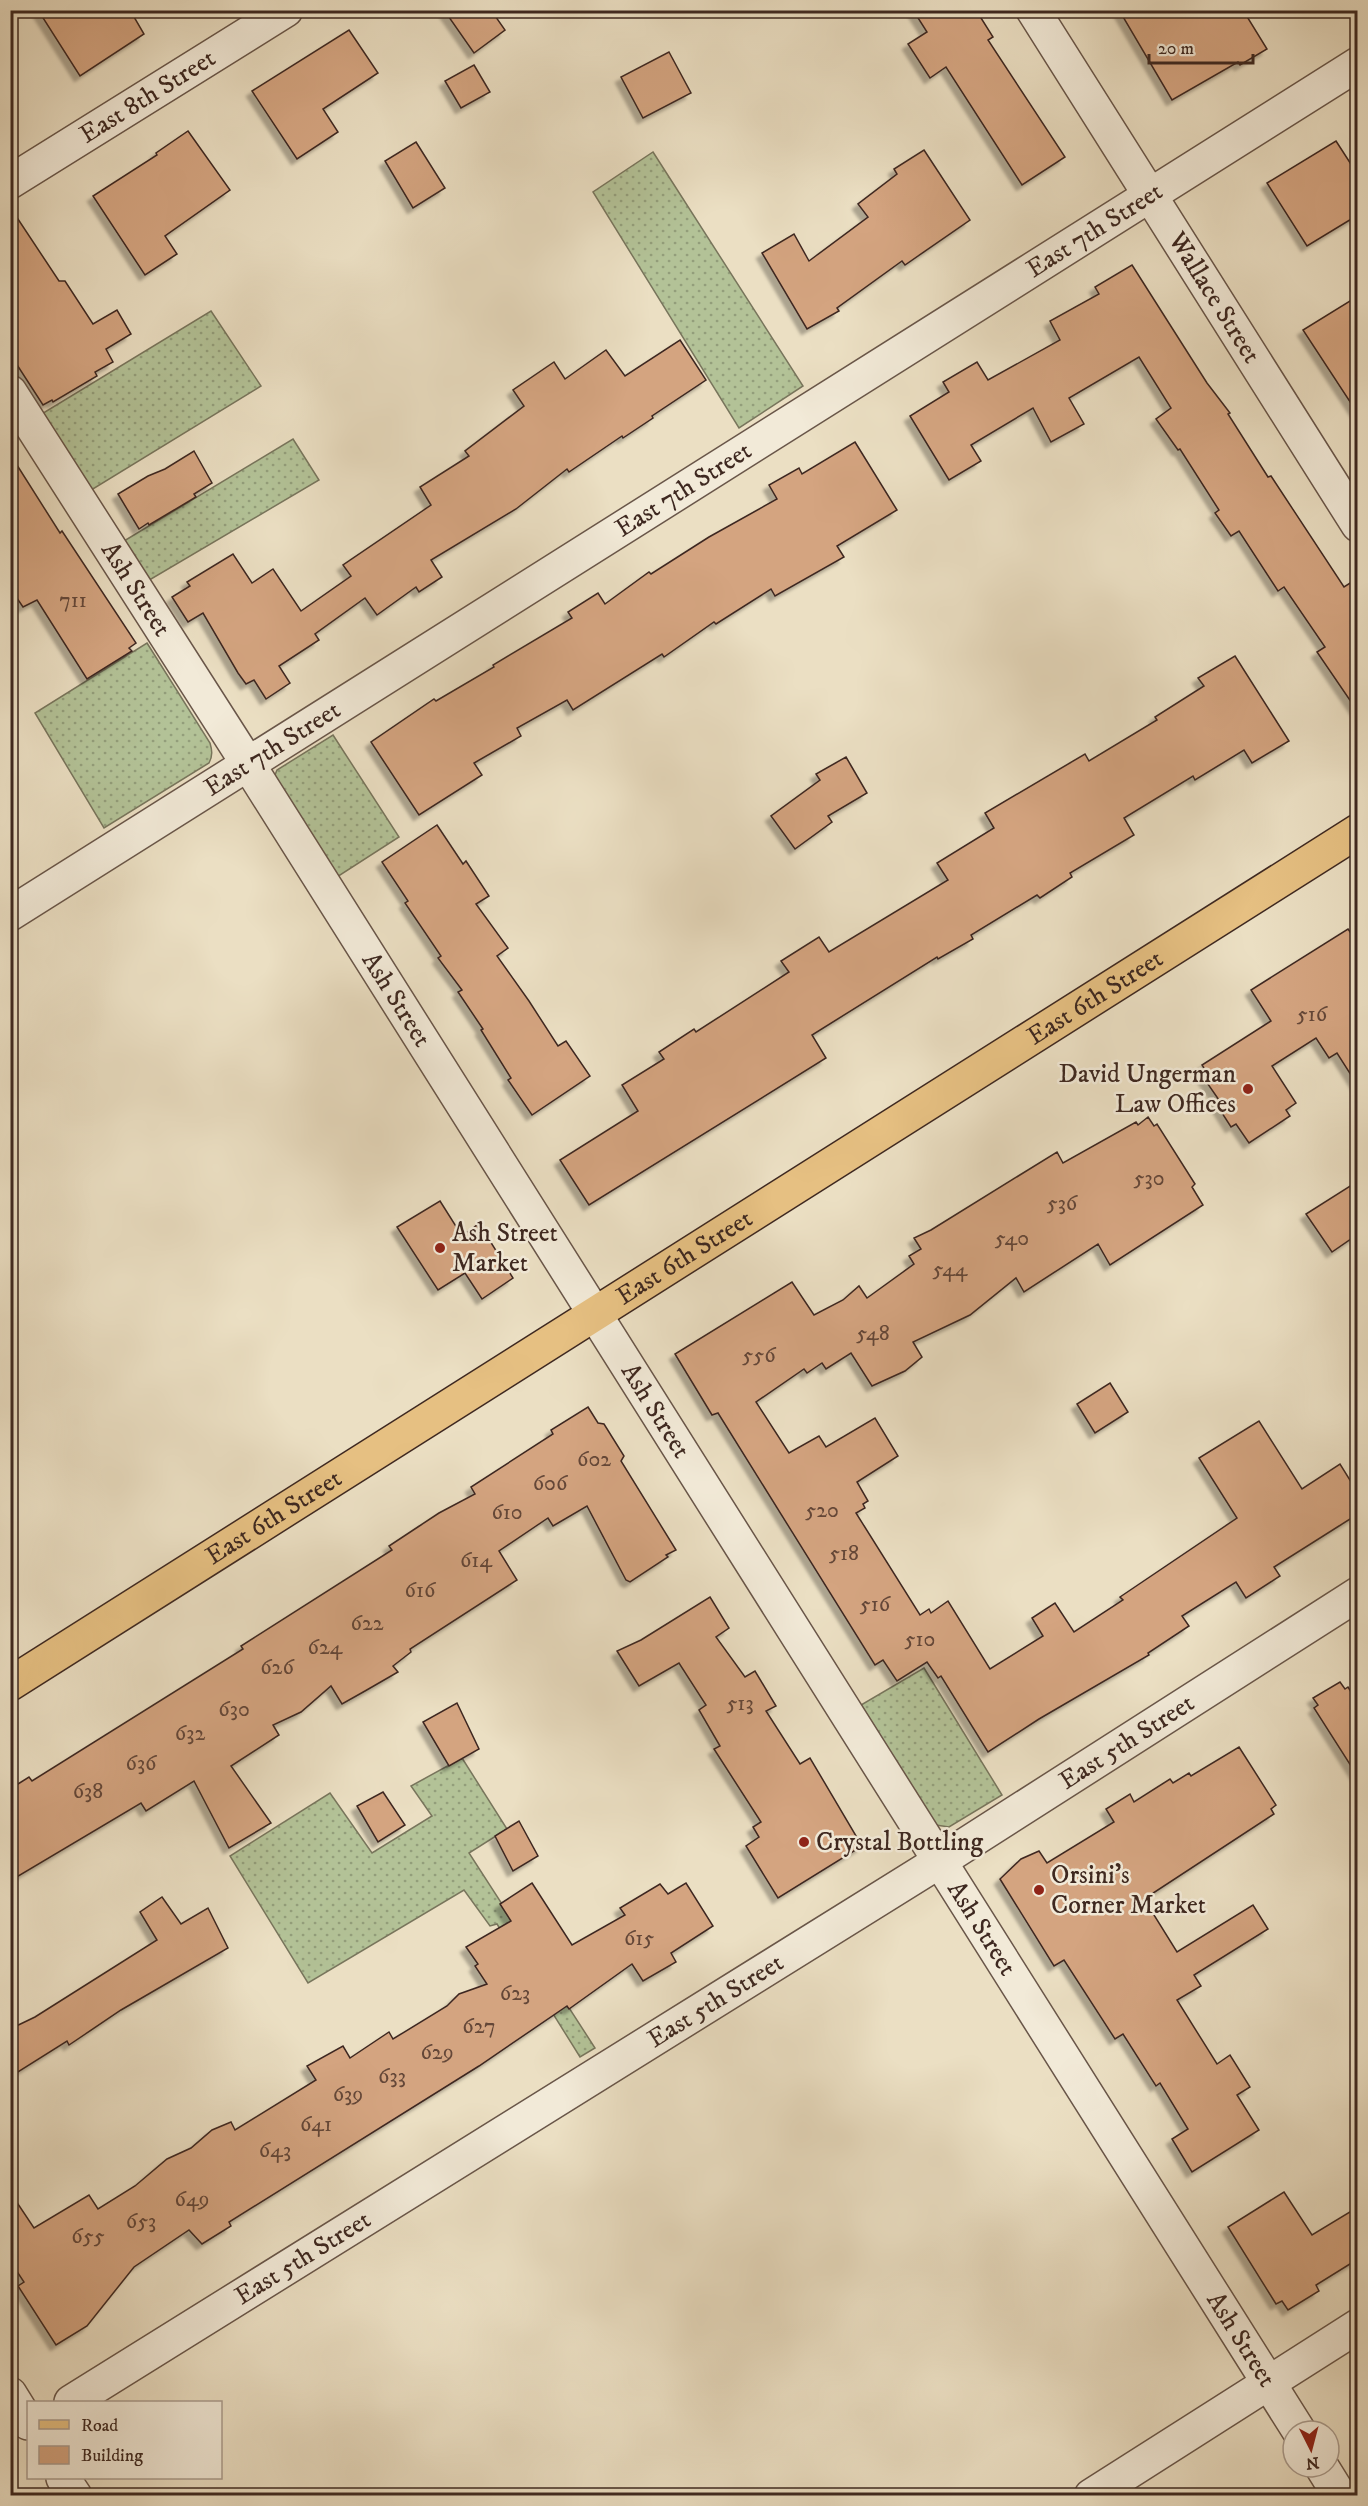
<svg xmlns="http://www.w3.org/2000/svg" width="1368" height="2506" font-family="'IM FELL DW Pica',serif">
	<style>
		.grass { fill: url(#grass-dots); stroke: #78755c; stroke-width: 1.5 }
		.building { fill: #d4a480; stroke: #3e2820; stroke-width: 1.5; filter: url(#shadow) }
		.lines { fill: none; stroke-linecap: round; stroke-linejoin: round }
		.minor-casing { stroke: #695649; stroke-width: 36 }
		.major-casing { stroke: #3e2820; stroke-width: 36 }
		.minor { stroke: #f2ead8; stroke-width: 33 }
		.major { stroke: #e6c082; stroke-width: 33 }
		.poi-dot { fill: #8f2418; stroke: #f2ead8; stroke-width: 2 }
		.labels { text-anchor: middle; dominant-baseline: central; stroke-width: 5; stroke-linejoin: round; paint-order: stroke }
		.number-label { font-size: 22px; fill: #644738 }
		.street-label { font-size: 26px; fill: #3e2820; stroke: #f2ead8 }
		.poi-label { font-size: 26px; fill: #3e2820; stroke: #f2ead8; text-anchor: start }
	</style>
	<defs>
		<pattern id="grass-dots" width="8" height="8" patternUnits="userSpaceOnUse" patternTransform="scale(1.5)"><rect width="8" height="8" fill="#b3c297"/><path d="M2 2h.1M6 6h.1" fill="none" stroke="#939e7b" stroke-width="1.8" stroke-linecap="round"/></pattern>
		<filter id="shadow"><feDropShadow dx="-5.5" dy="5.5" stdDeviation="1.5" flood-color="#0004"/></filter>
	</defs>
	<rect width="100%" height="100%" fill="#ebdfc3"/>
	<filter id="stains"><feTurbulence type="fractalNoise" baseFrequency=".00333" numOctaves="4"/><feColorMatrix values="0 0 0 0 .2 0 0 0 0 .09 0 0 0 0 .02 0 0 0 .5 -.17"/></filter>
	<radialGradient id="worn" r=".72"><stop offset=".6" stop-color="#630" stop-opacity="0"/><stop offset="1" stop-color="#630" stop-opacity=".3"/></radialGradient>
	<g class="grass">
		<path d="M653,152L803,386L739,428L593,192Z"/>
		<path d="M211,311L261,386L88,492L40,415Z"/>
		<path d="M293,439L319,480L146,582L119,544Z"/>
		<path d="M147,643L210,743C212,750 213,755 209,763L104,828L35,713Z"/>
		<path d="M333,735L399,837L337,877L279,787L275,775L277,770Z"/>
		<path d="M924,1668L1002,1795L949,1827L936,1825L861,1705Z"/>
		<path d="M462,1758L507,1829L469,1853L595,2048L580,2057L497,1924L490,1926L464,1890L308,1983L230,1856L330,1793L372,1853L432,1816L411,1786Z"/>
	</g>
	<g class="building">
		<path d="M38,10H130L144,34L80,76Z"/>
		<path d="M444,10H491L505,30L474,53Z"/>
		<path d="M913,10H976L993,37L988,40L1065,157L1022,185L946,67L930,78L908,44L927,32Z"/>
		<path d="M1119,10H1243L1267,49L1240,65L1238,62L1172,100Z"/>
		<path d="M349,30L378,73L323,109L338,132L297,159L252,91Z"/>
		<path d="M669,52L691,93L643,118L621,77Z"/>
		<path d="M474,65L490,92L461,108L445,81Z"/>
		<path d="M188,131L230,190L165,236L177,254L145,275L93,196L157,155L156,153Z"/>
		<path d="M1336,141L1358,175V215L1307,246L1267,183Z"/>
		<path d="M416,142L445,188L413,208L385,161Z"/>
		<path d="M924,150L970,220L905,265L902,261L837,308L839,311L807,329L762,253L794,234L809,261L868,217L858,204L897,174L894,169Z"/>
		<path d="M10,207L59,281H65L93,324L117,310L131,334L106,349L113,362L95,372L97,376L53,402L52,400L43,405L10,354Z"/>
		<path d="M1132,265L1207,383L1230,413L1228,414L1268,477L1271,476L1344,587L1358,578V712L1317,652L1325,647L1284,587L1278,591L1239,531L1231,536L1215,513L1219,510L1180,449L1178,450L1156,419L1171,408L1139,357L1069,398L1084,424L1051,442L1033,408L971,445L981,461L949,480L910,416L949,392L943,382L977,362L988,380L1060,340L1050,321L1099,294L1095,287Z"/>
		<path d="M1358,296V414L1303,330Z"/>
		<path d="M680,340L706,380L652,416L653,418L623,438L622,436L569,472L567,469L516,509L431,560L442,577L419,592L416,587L377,615L365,598L315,634L319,640L279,666L290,683L266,699L254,680L246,684L238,673L203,613L188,622L172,597L190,586L187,582L233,554L252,583L273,569L301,611L351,576L343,565L431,505L420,487L469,456L465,451L524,406L513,390L554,362L565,379L606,350L625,376Z"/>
		<path d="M855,442L897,510L837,546L844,557L775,596L771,589L716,624L714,622L664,657L662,654L573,710L567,700L517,728L521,736L474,763L482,775L419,815L371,742L434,699L436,701L494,667L493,665L572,618L568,612L598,593L605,604L649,572L651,574L709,537L777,499L769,485L799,468L802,474Z"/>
		<path d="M194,451L212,483L194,494L196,497L149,525L148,523L139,529L118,494L148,476L165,469Z"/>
		<path d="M10,454L60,533L62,531L136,643L129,648L132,651L87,679L37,600L23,607L10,588Z"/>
		<path d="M1235,656L1289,741L1252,763L1244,750L1195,780L1193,776L1124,818L1134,835L1070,873L1072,877L1040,898L1037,895L971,935L973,939L938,959L937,957L812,1035L826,1058L589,1205L560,1160L638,1111L622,1085L664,1059L659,1052L694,1029L696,1032L789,972L781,961L819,937L829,952L948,880L937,863L994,828L985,813L1085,754L1089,761L1157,720L1155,717L1204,686L1198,678Z"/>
		<path d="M846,757L867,793L828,816L832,822L795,849L771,816L820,780L816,774Z"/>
		<path d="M437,825L463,864L466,861L489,896L476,904L508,948L497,956L529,1001L558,1046L566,1041L590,1076L532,1115L508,1080L511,1078L481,1030L483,1029L458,992L462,990L438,958L441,956L405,903L408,901L382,862Z"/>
		<path d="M1348,929L1358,943V1086L1337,1053L1329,1058L1316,1038L1272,1066L1296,1103L1286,1110L1290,1116L1249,1143L1236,1124L1231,1127L1215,1102L1219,1100L1203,1077L1208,1074L1202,1065L1271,1021L1251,990Z"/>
		<path d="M1148,1117L1154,1126L1157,1124L1195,1184L1192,1187L1203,1205L1110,1265L1098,1244L1024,1292L1016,1278L970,1315L913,1342L922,1357L905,1371L872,1386L851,1353L826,1369L822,1363L807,1373L804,1369L756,1402L789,1453L819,1436L826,1447L875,1418L898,1456L857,1482L868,1501L863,1504L865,1508L856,1513L920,1615L929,1609L931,1613L948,1601L990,1669L1043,1636L1032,1618L1055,1603L1074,1632L1123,1600L1120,1597L1237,1518L1199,1458L1259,1421L1302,1489L1340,1464L1358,1493V1514L1274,1567L1280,1576L1246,1598L1236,1582L1182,1616L1189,1626L1148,1653L1149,1655L1039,1719L988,1752L941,1676L938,1678L927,1662L897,1681L883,1660L875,1665L718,1413L712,1415L675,1354L792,1282L814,1315L843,1300L859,1286L867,1298L914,1264L909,1256L921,1249L914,1238L931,1230L1057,1152L1063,1163L1136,1122L1138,1125Z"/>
		<path d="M1358,1181V1234L1332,1252L1306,1214Z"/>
		<path d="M440,1201L462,1236L477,1225L479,1230L482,1228L513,1278L482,1299L465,1273L438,1290L397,1227Z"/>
		<path d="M1110,1383L1128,1412L1095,1433L1077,1404Z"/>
		<path d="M588,1407L598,1423L604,1424L624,1456L621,1461L676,1550L666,1555L668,1557L630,1582L626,1580L587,1506L553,1526L548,1518L499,1551L517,1580L410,1649L411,1652L393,1666L398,1672L365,1691L342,1704L331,1686L301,1712L273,1725L279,1735L231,1766L271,1823L229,1848L194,1781L146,1811L141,1803L10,1881V1789L29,1777L32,1781L243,1649L241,1646L392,1550L389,1546L439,1513L475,1494L471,1487L553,1434L551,1430Z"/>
		<path d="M710,1597L729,1628L716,1637L745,1677L755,1671L776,1706L766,1711L800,1764L810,1758L862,1846L778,1898L746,1846L759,1837L753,1827L761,1822L714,1749L720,1746L699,1710L706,1705L679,1663L639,1686L617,1651L641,1640Z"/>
		<path d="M1340,1682L1345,1689L1348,1687L1358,1703V1777L1314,1708L1318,1705L1313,1698Z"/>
		<path d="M457,1703L479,1749L449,1766L423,1722Z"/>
		<path d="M1239,1747L1276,1805L1271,1809L1274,1814L1144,1899L1177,1952L1253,1905L1268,1929L1194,1975L1201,1986L1177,2000L1217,2064L1230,2055L1250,2087L1237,2095L1259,2130L1192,2172L1172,2139L1188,2129L1160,2083L1156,2086L1123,2034L1115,2039L1064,1960L1054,1966L1000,1879L1021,1859L1039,1851L1047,1863L1114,1822L1106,1809L1130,1794L1134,1802L1170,1779L1173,1783L1189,1773L1191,1776Z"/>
		<path d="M383,1792L405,1825L378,1842L357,1806Z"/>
		<path d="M519,1821L538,1856L513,1871L495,1836Z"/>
		<path d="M532,1883L572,1945L625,1915L620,1908L660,1884L668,1894L686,1883L713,1926L671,1953L676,1962L643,1981L632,1964L569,2009L567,2006L479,2066L229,2222L231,2226L202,2244L189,2230L134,2267L87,2326L56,2345L18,2286L24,2282L10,2261V2192L34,2228L89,2195L98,2209L135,2186L167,2159L191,2148L212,2130L231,2122L235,2130L316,2080L307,2066L343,2046L350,2058L389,2032L393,2039L447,2006L459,1994L487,1984L475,1966L478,1964L466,1947L511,1921L500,1904Z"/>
		<path d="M162,1897L181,1924L208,1908L228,1948L121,2010L69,2045L67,2041L10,2077V2029L35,2017L157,1940L140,1912Z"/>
		<path d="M1284,2192L1312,2235L1358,2207V2259L1316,2285L1319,2291L1288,2310L1282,2301L1276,2304L1228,2227Z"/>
	</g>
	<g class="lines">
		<defs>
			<g id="minor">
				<path id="s1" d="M1033,10L1358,525"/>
				<path id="s2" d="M10,182L286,10"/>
				<path id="s3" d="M10,392L248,764L1299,2431"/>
				<path id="s4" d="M10,914L1358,64"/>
				<path d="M10,2394L28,2423"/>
				<path id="s5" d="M71,2402L940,1861L1358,1594"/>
				<path d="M1322,2467L1340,2496"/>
				<path d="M63,2478L75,2496"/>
				<path d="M1091,2496L1358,2326"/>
			</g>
			<g id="major">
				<path id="s6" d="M10,1684L1358,831"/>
			</g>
		</defs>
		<use href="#minor" class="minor-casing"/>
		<use href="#major" class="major-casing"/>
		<use href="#minor" class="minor"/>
		<use href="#major" class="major"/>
	</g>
	<g class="poi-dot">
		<circle cx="1248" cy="1089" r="6"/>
		<circle cx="440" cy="1248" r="6"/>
		<circle cx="804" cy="1842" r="6"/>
		<circle cx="1039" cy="1890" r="6"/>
	</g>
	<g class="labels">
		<g class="number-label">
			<text x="73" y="600">711</text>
			<text x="1312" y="1014">516</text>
			<text x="1149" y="1178">530</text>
			<text x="1062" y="1203">536</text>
			<text x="1012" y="1238">540</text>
			<text x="950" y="1269">544</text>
			<text x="873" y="1333">548</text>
			<text x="759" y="1355">556</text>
			<text x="594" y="1459">602</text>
			<text x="550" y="1483">606</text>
			<text x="822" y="1510">520</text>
			<text x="507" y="1512">610</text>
			<text x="844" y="1553">518</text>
			<text x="476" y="1560">614</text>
			<text x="420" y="1590">616</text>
			<text x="875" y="1604">516</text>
			<text x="367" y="1623">622</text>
			<text x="920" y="1639">510</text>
			<text x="325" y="1647">624</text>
			<text x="277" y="1667">626</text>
			<text x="740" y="1703">513</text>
			<text x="234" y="1709">630</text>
			<text x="190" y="1733">632</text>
			<text x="141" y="1763">636</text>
			<text x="88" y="1791">638</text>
			<text x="639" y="1938">615</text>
			<text x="515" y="1993">623</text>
			<text x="479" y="2026">627</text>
			<text x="437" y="2052">629</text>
			<text x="392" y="2076">633</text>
			<text x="348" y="2094">639</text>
			<text x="316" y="2124">641</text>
			<text x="275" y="2150">643</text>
			<text x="192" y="2199">649</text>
			<text x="141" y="2221">653</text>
			<text x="88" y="2236">655</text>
		</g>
		<g class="street-label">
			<text stroke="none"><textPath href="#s2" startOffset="162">East 8th Street</textPath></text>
			<text stroke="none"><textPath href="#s4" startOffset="1282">East 7th Street</textPath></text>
			<text stroke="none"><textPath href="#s1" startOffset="340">Wallace Street</textPath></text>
			<text stroke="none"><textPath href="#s4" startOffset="796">East 7th Street</textPath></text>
			<text stroke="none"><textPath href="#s3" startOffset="234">Ash Street</textPath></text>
			<text stroke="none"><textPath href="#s4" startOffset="310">East 7th Street</textPath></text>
			<text stroke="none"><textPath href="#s6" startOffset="1284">East 6th Street</textPath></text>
			<text stroke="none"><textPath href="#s3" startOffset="720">Ash Street</textPath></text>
			<text stroke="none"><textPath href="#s6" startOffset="798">East 6th Street</textPath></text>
			<text stroke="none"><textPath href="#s3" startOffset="1206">Ash Street</textPath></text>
			<text stroke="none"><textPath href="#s6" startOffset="312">East 6th Street</textPath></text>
			<text stroke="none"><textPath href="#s5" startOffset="1245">East 5th Street</textPath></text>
			<text stroke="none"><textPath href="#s3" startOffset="1818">Ash Street</textPath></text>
			<text stroke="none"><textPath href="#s5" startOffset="759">East 5th Street</textPath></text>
			<text stroke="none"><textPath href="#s5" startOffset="273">East 5th Street</textPath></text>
			<text stroke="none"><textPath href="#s3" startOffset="2304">Ash Street</textPath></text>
		</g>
		<g class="poi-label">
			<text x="1236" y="1074" text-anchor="end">David Ungerman<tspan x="1236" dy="30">Law Offices</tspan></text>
			<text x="452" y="1233">Ash Street<tspan x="452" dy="30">Market</tspan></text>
			<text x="816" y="1842">Crystal Bottling</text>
			<text x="1051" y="1875">Orsini's<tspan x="1051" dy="30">Corner Market</tspan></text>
		</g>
	</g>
	<rect width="1368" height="2506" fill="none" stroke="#ebdfc3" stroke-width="36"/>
	<rect x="12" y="12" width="1344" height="2482" fill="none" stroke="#3e2820" stroke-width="3"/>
	<rect x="18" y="18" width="1332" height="2470" fill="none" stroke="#3e2820" stroke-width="1.5"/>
	<rect x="27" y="2401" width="195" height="78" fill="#f2ead8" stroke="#aa9c8e" stroke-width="1.5"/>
	<rect x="39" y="2420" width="30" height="9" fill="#e6c082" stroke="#aa9c8e" stroke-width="1.5"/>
	<text x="81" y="2431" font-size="18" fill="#3e2820">Road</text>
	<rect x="39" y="2446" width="30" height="18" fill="#d4a480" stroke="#aa9c8e" stroke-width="1.5"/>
	<text x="81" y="2461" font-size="18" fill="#3e2820">Building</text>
	<g transform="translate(1311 2449) rotate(174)"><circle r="28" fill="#f2ead8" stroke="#aa9c8e" stroke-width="1.5"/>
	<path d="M0-4.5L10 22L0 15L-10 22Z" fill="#8f2418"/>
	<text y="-9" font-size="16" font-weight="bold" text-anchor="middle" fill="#3e2820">N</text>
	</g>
	<path d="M1149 54v9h104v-9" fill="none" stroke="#3e2820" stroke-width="3"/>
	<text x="1158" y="54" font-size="18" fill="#3e2820" stroke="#f2ead8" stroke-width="4.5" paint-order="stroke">20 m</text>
	<rect width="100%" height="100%" filter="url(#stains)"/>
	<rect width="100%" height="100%" fill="url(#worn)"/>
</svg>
